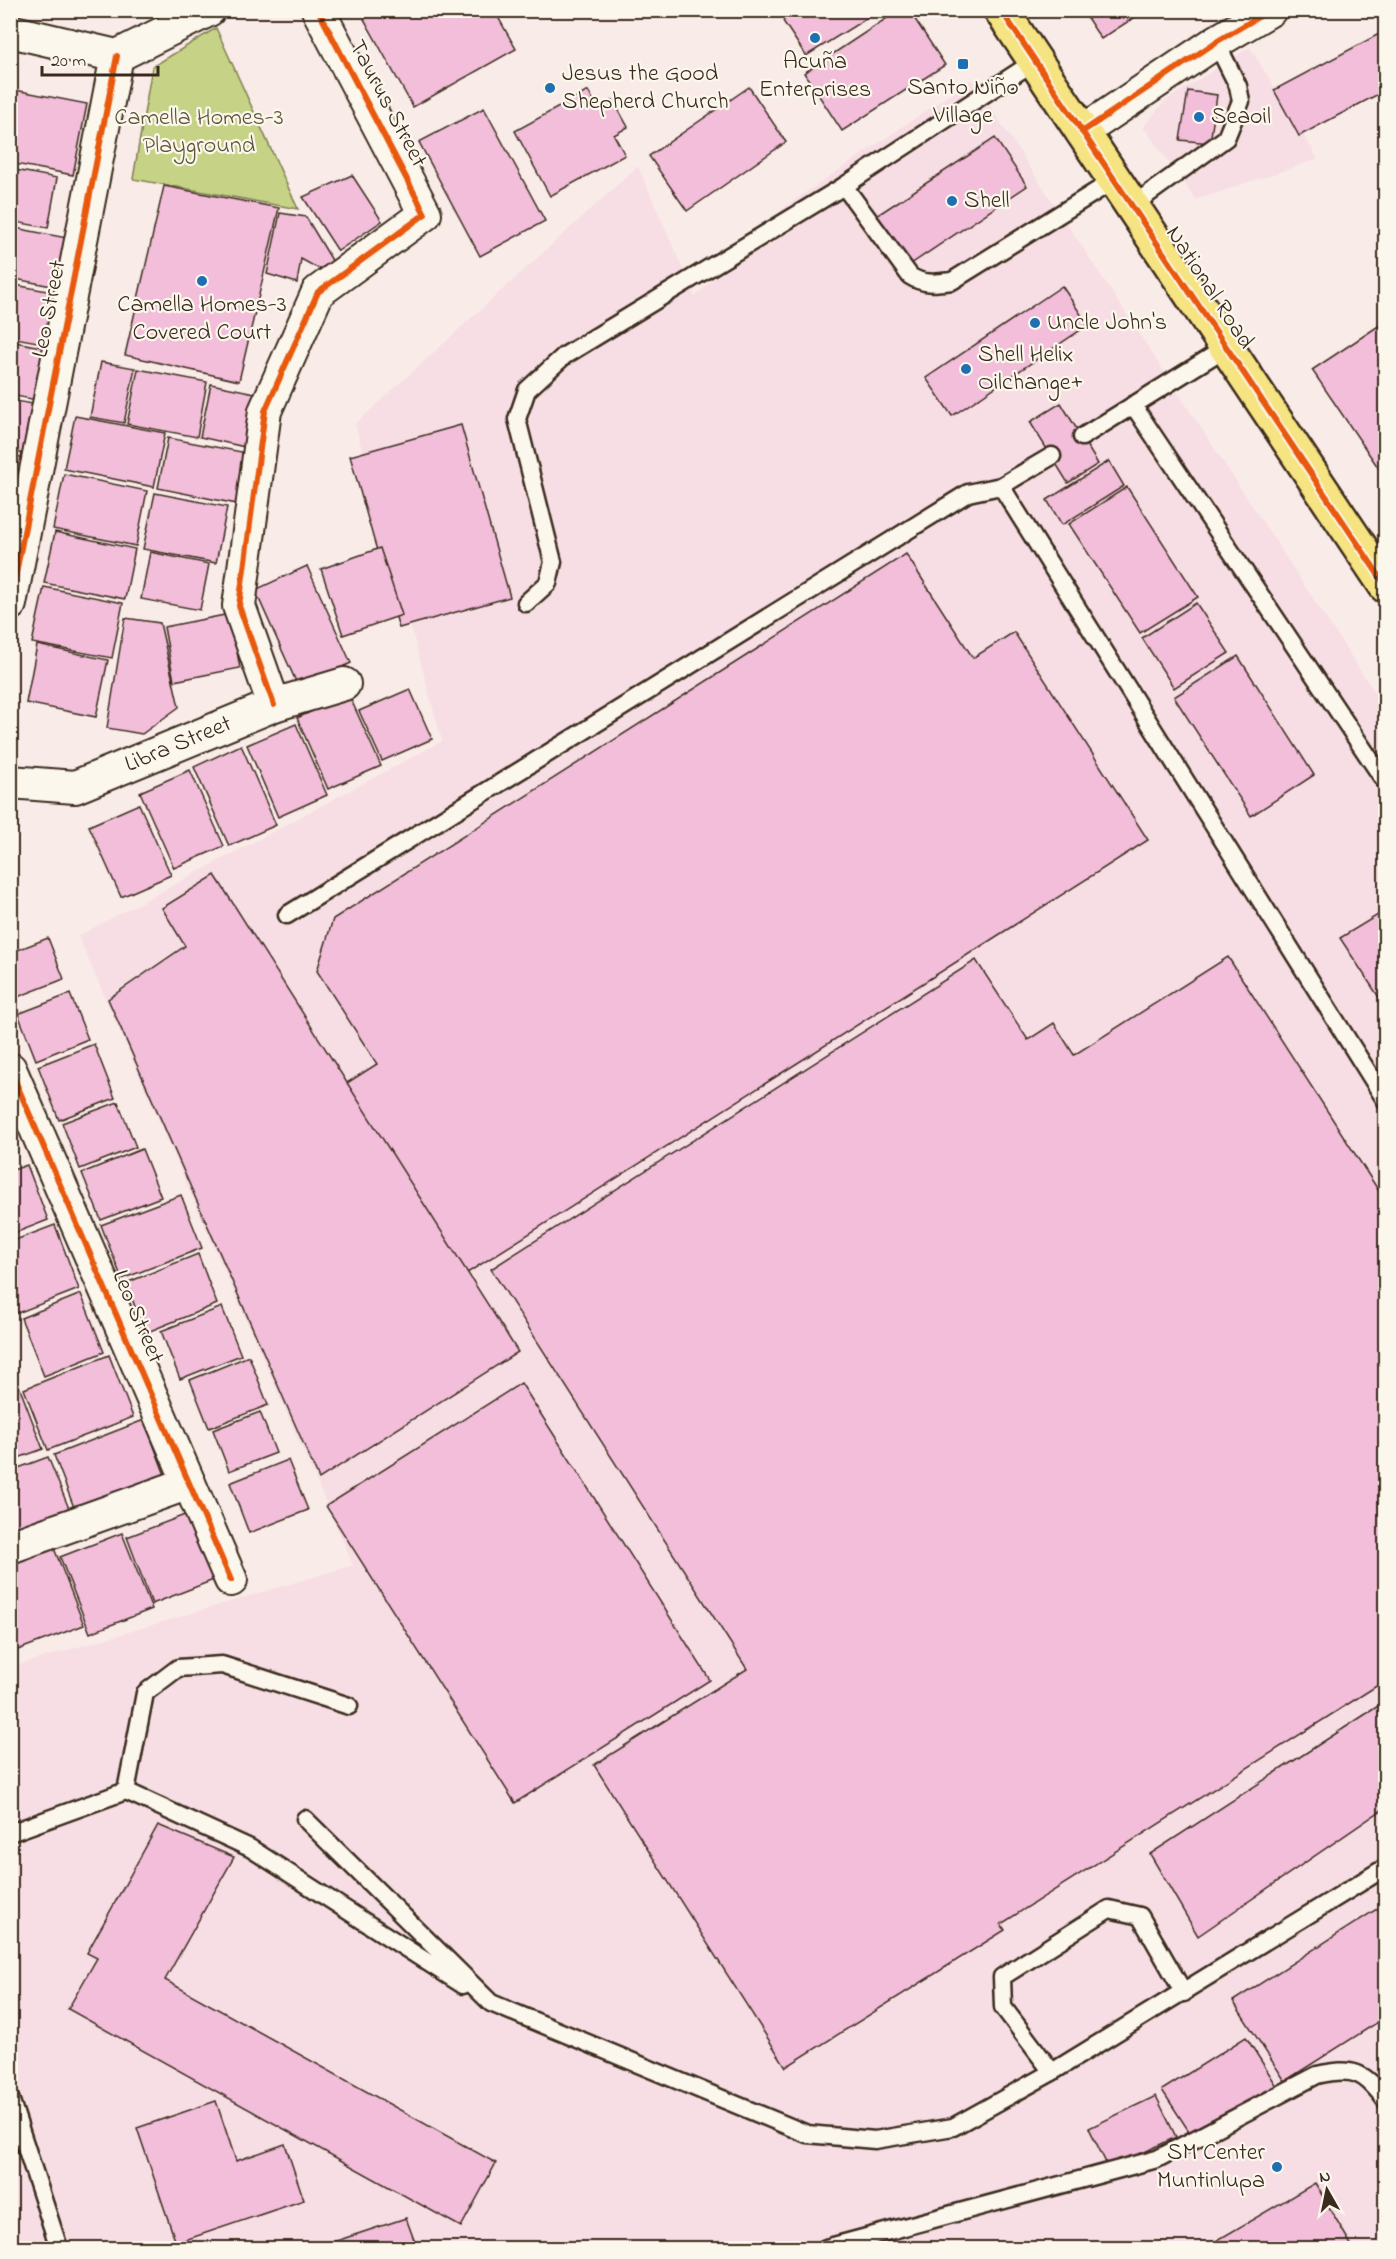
<svg xmlns="http://www.w3.org/2000/svg" width="1396" height="2259" font-family="'Indie Flower',sans-serif">
	<style>
		.built { fill: #f7dee4 }
		.green { fill: #c6d286; stroke: #807e52; stroke-width: 1.5 }
		.building { fill: #f2beda; stroke: #3b2a1e; stroke-width: 1.5 }
		.lines { fill: none; stroke-linecap: round; stroke-linejoin: round }
		.lane-casing { stroke: #3b2a1e; stroke-width: 21 }
		.street-casing { stroke: #3b2a1e; stroke-width: 36 }
		.highway-casing { stroke: #3b2a1e; stroke-width: 38 }
		.lane { stroke: #fbf7ec; stroke-width: 16 }
		.street { stroke: #fbf7ec; stroke-width: 32 }
		.highway { stroke: #f6e381; stroke-width: 33 }
		.cycleway-casing { stroke: #fbf7ec; stroke-width: 10 }
		.cycleway { stroke: #e8590c; stroke-width: 6 }
		.poi-dot { fill: #1f6fb2; stroke: #fbf7ec; stroke-width: 2 }
		.labels { text-anchor: middle; dominant-baseline: central; stroke-width: 4.5; stroke-linejoin: round; paint-order: stroke }
		.poi-label { font-size: 24px; fill: #3b2a1e; stroke: #fbf7ec; text-anchor: start }
		.street-label { font-size: 24px; fill: #3b2a1e; stroke: #fbf7ec }
		.park-label { font-size: 24px; fill: #5e5438; stroke: #fbf7ec }
	</style>
	<rect width="100%" height="100%" fill="#f9ece8"/>
	<filter id="ink" filterUnits="userSpaceOnUse"><feTurbulence type="fractalNoise" baseFrequency=".0167" numOctaves="2"/><feDisplacementMap in="SourceGraphic" scale="12" xChannelSelector="R" yChannelSelector="G"/><feConvolveMatrix kernelMatrix="1 2 1 2 8 2 1 2 1" color-interpolation-filters="sRGB"/></filter>
	<g filter="url(#ink)">
		<g class="built">
			<path d="M1250,47L1318,159L1196,200L1143,127L1165,101Z"/>
			<path d="M972,79L1385,708V2248H11V1667L353,1565L78,936L442,741L355,424L638,166L695,297L783,208Z"/>
		</g>
		<path class="green" d="M216,28L298,209L133,179L152,67Z"/>
		<g class="building">
			<path d="M379,10H494L516,49L413,107L364,19Z"/>
			<path d="M794,10H880L806,56L783,21Z"/>
			<path d="M899,10H909L945,65L842,131L804,73Z"/>
			<path d="M1082,10H1142L1143,12L1101,39Z"/>
			<path d="M1379,34L1386,47V90L1299,136L1274,90Z"/>
			<path d="M749,87L786,142L687,211L649,156Z"/>
			<path d="M10,89L87,104L73,175L10,163Z"/>
			<path d="M588,91L598,108L613,100L628,127L614,135L625,155L550,196L515,131Z"/>
			<path d="M1188,91L1217,95L1210,143L1180,140Z"/>
			<path d="M484,108L545,221L480,256L419,142Z"/>
			<path d="M995,138L1027,186L908,266L876,216Z"/>
			<path d="M10,169L57,178L48,228L10,221Z"/>
			<path d="M352,175L382,221L338,251L303,197Z"/>
			<path d="M164,186L279,208L239,381L125,355Z"/>
			<path d="M280,213L306,217L333,262L319,269L301,259L297,283L267,274Z"/>
			<path d="M10,227L72,239L62,288L10,278Z"/>
			<path d="M10,284L58,293L48,344L10,337Z"/>
			<path d="M1062,286L1088,325L952,416L926,378Z"/>
			<path d="M1386,321V479L1312,370Z"/>
			<path d="M10,341L47,348L37,400L10,395Z"/>
			<path d="M101,362L135,368L124,423L90,417Z"/>
			<path d="M138,369L207,382L197,437L127,424Z"/>
			<path d="M211,384L255,393L245,447L200,437Z"/>
			<path d="M10,400L39,405L30,455L10,451Z"/>
			<path d="M1061,403L1098,464L1068,483L1030,422Z"/>
			<path d="M75,416L165,433L154,487L64,469Z"/>
			<path d="M461,425L510,597L399,628L350,456Z"/>
			<path d="M168,438L247,453L237,504L158,488Z"/>
			<path d="M10,455L26,458L15,513H10Z"/>
			<path d="M1109,461L1124,486L1062,525L1047,500Z"/>
			<path d="M64,474L147,491L136,546L53,529Z"/>
			<path d="M1127,487L1198,597L1140,633L1069,524Z"/>
			<path d="M155,493L227,507L216,563L143,549Z"/>
			<path d="M55,532L135,549L125,599L44,583Z"/>
			<path d="M380,548L402,615L343,635L321,569Z"/>
			<path d="M150,552L209,564L200,610L141,599Z"/>
			<path d="M906,554L973,658L1014,632L1148,840L461,1277L339,1088L377,1064L317,971L333,919Z"/>
			<path d="M307,566L351,663L298,686L255,590Z"/>
			<path d="M44,587L123,603L112,658L32,643Z"/>
			<path d="M1196,603L1229,653L1174,688L1142,638Z"/>
			<path d="M230,614L240,668L174,681L164,627Z"/>
			<path d="M125,618L160,623L179,707L142,734L107,728Z"/>
			<path d="M37,645L108,660L96,717L26,703Z"/>
			<path d="M1238,656L1314,775L1251,816L1174,697Z"/>
			<path d="M410,689L432,739L382,761L359,711Z"/>
			<path d="M349,695L381,766L328,789L297,718Z"/>
			<path d="M296,724L327,795L278,817L247,745Z"/>
			<path d="M241,745L276,825L229,846L194,767Z"/>
			<path d="M190,770L224,846L174,868L140,792Z"/>
			<path d="M139,804L171,875L121,897L89,826Z"/>
			<path d="M215,875L518,1352L319,1479L108,999L185,946L162,908Z"/>
			<path d="M1386,910V1008L1340,938Z"/>
			<path d="M48,938L64,979L10,1000V953Z"/>
			<path d="M1228,957L1386,1202V1680L1001,1924L1005,1930L786,2067L594,1765L747,1669L491,1269L976,960L1028,1040L1054,1023L1074,1055Z"/>
			<path d="M70,994L88,1039L36,1060L18,1014Z"/>
			<path d="M94,1044L115,1098L59,1120L38,1066Z"/>
			<path d="M118,1102L136,1147L80,1169L62,1123Z"/>
			<path d="M142,1149L161,1197L101,1220L82,1173Z"/>
			<path d="M27,1165L48,1220L10,1235V1171Z"/>
			<path d="M181,1195L202,1248L122,1279L101,1225Z"/>
			<path d="M55,1225L79,1289L10,1316V1242Z"/>
			<path d="M198,1254L217,1304L145,1333L126,1283Z"/>
			<path d="M81,1294L104,1352L44,1376L21,1318Z"/>
			<path d="M222,1307L241,1355L180,1379L161,1331Z"/>
			<path d="M109,1355L133,1417L48,1450L24,1389Z"/>
			<path d="M249,1356L268,1405L209,1428L190,1380Z"/>
			<path d="M10,1367L17,1383L10,1386Z"/>
			<path d="M521,1383L710,1680L515,1803L326,1506Z"/>
			<path d="M19,1386L43,1449L10,1461V1390Z"/>
			<path d="M260,1412L276,1453L229,1471L213,1430Z"/>
			<path d="M144,1420L165,1475L75,1510L54,1455Z"/>
			<path d="M48,1457L70,1511L10,1534V1471Z"/>
			<path d="M288,1460L308,1510L249,1533L230,1483Z"/>
			<path d="M190,1513L216,1579L152,1604L127,1537Z"/>
			<path d="M122,1533L152,1609L90,1633L60,1557Z"/>
			<path d="M54,1548L84,1625L15,1651L10,1639V1565Z"/>
			<path d="M1386,1701V1807L1198,1936L1150,1854Z"/>
			<path d="M158,1825L234,1857L165,1980L496,2163L461,2227L68,2009L97,1958L87,1953Z"/>
			<path d="M1386,1903V2017L1285,2081L1233,2001Z"/>
			<path d="M1246,2037L1277,2086L1194,2139L1162,2090Z"/>
			<path d="M1156,2096L1176,2137L1109,2169L1089,2128Z"/>
			<path d="M216,2101L236,2161L285,2144L304,2200L176,2243L137,2128Z"/>
			<path d="M1315,2183L1353,2248H1204Z"/>
			<path d="M406,2218L417,2248H315Z"/>
		</g>
		<g class="lines">
			<defs>
				<g id="lane">
					<path d="M844,186L910,276C924,285 936,283 952,281L1116,179"/>
					<path d="M1133,205L1226,138L1241,101L1238,86L1216,42"/>
					<path d="M1133,405L1386,783"/>
					<path d="M1082,437L1227,347"/>
					<path d="M1001,486L1386,1101"/>
					<path d="M526,603L548,583L553,562L517,419L527,390L564,356L844,186L1035,61"/>
					<path d="M287,915L968,493L1001,486L1052,456"/>
					<path d="M126,1791L145,1693L178,1668L222,1665L349,1706"/>
					<path d="M305,1819L491,2003L807,2134L875,2140L953,2127L1052,2072"/>
					<path d="M10,1833L126,1791L250,1848L463,1985"/>
					<path d="M1184,1993L1140,1916L1109,1909L1002,1977L1003,2007L1052,2072L1386,1867"/>
					<path d="M10,2098L59,2248"/>
					<path d="M826,2248L1157,2159L1317,2075C1353,2067 1364,2071 1386,2101"/>
				</g>
				<g id="street">
					<path d="M10,31L117,56L209,10"/>
					<path d="M1082,132L1216,42L1270,10"/>
					<path d="M10,604L117,56"/>
					<path d="M274,705L239,606L265,411L318,292L425,214L318,10"/>
					<path id="s1" d="M10,782L75,787L274,705L344,684"/>
					<path d="M10,1069L231,1580"/>
					<path d="M10,1547L189,1483"/>
				</g>
				<path id="highway" d="M1001,10L1386,586"/>
			</defs>
			<use href="#lane" class="lane-casing"/>
			<use href="#street" class="street-casing"/>
			<use href="#highway" class="highway-casing"/>
			<use href="#lane" class="lane"/>
			<use href="#street" class="street"/>
			<use href="#highway" class="highway"/>
			<defs>
				<g id="cycleway">
					<path d="M1001,10L1386,586"/>
					<path d="M1082,132L1216,42L1270,10"/>
					<path d="M10,604L117,56"/>
					<path d="M274,705L239,606L265,411L318,292L425,214L318,10"/>
					<path d="M10,1069L231,1580"/>
				</g>
			</defs>
			<use href="#cycleway" class="cycleway-casing"/>
			<use href="#cycleway" class="cycleway"/>
		</g>
	</g>
	<g class="poi-dot">
		<circle cx="815" cy="38" r="6"/>
		<rect x="957" y="58" width="12" height="12" rx="3"/>
		<circle cx="550" cy="88" r="6"/>
		<circle cx="1199" cy="117" r="6"/>
		<circle cx="952" cy="201" r="6"/>
		<circle cx="202" cy="281" r="6"/>
		<circle cx="1035" cy="323" r="6"/>
		<circle cx="966" cy="369" r="6"/>
		<circle cx="1277" cy="2167" r="6"/>
	</g>
	<g class="labels">
		<g class="poi-label">
			<text x="815" y="62" text-anchor="middle">Acuña<tspan x="815" dy="28">Enterprises</tspan></text>
			<text x="562" y="74">Jesus the Good<tspan x="562" dy="28">Shepherd Church</tspan></text>
			<text x="963" y="88" text-anchor="middle">Santo Niño<tspan x="963" dy="28">Village</tspan></text>
			<text x="1211" y="117">Seaoil</text>
			<text x="964" y="201">Shell</text>
			<text x="202" y="305" text-anchor="middle">Camella Homes-3<tspan x="202" dy="28">Covered Court</tspan></text>
			<text x="1047" y="323">Uncle John's</text>
			<text x="978" y="355">Shell Helix<tspan x="978" dy="28">Oilchange+</tspan></text>
			<text x="1265" y="2153" text-anchor="end">SM Center<tspan x="1265" dy="28">Muntinlupa</tspan></text>
		</g>
		<g class="street-label">
			<text transform="translate(387 104) rotate(62)">Taurus Street</text>
			<text transform="translate(1209 288) rotate(57)">National Road</text>
			<text transform="translate(50 309) rotate(-79)">Leo Street</text>
			<text stroke="none"><textPath href="#s1" startOffset="177">Libra Street</textPath></text>
			<text transform="translate(137 1317) rotate(67)">Leo Street</text>
		</g>
		<g class="park-label">
			<text x="199" y="118">Camella Homes-3<tspan x="199" dy="28">Playground</tspan></text>
		</g>
	</g>
	<rect width="1396" height="2259" fill="none" stroke="#fbf7ec" stroke-width="36"/>
	<rect x="18" y="18" width="1360" height="2223" fill="none" stroke="#3b2a1e" stroke-width="2" filter="url(#ink)"/>
	<g transform="translate(1327 2190) rotate(351)" stroke="#fbf7ec" stroke-width="4.5" paint-order="stroke">
	<path d="M0-4.5L10 22L0 15L-10 22Z" fill="#3b2a1e"/>
	<text y="-9" font-size="16" font-weight="bold" text-anchor="middle" fill="#3b2a1e">N</text>
	</g>
	<path d="M42 66v9h116v-9" fill="none" stroke="#3b2a1e" stroke-width="3"/>
	<text x="51" y="66" font-size="18" fill="#3b2a1e" stroke="#fbf7ec" stroke-width="4.5" paint-order="stroke">20 m</text>
</svg>
